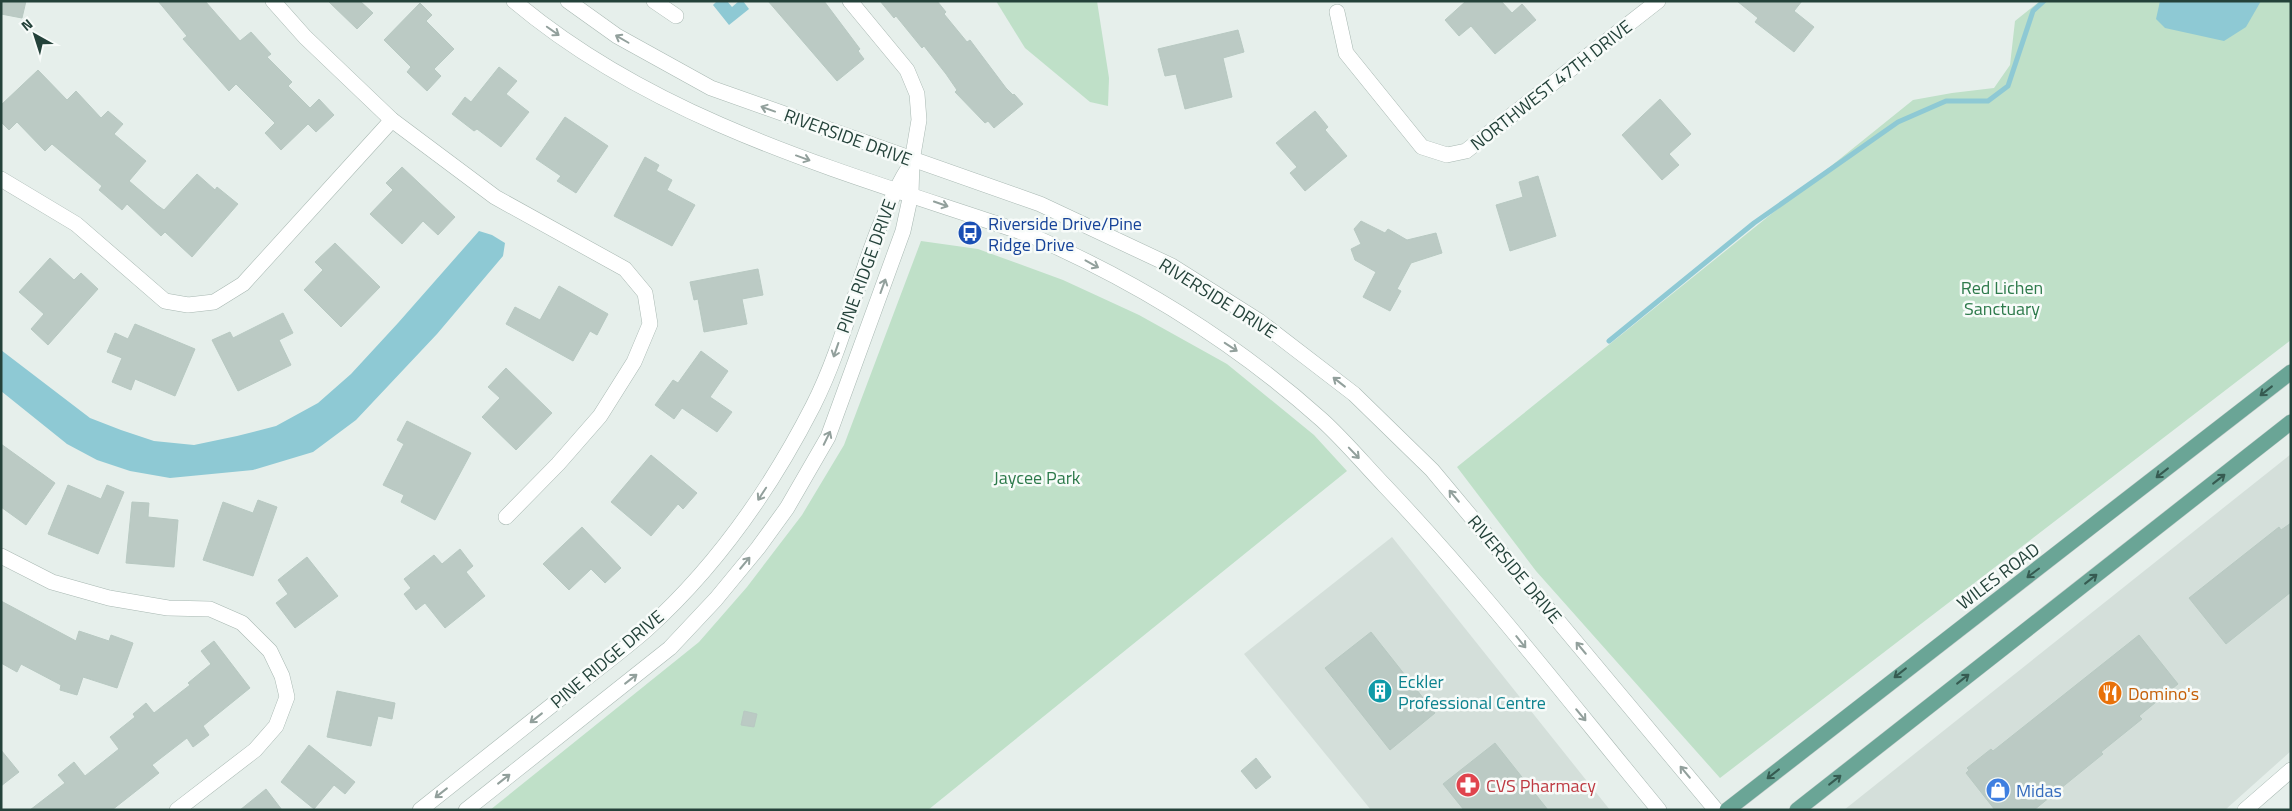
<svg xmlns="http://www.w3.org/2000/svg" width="2292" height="811" font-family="'Titillium Web',sans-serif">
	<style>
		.built { fill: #d4dfda }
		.green { fill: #bfe0c8 }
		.water { fill: #8ec9d4 }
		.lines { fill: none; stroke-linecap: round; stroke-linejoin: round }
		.stream { stroke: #8ec9d4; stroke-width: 5 }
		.building { fill: #bbcac4; stroke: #b8c9c2 }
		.minor-casing { stroke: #a8b8b2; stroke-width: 16 }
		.major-casing { stroke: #c2cac8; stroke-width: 16 }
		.minor { stroke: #fff; stroke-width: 15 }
		.major { stroke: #6aa596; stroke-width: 15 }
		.oneway { stroke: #92a09c }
		.oneway2 { stroke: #365b51 }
		.labels { text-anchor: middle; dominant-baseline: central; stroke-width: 5; stroke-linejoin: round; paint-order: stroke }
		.street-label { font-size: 18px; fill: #24423a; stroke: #f7fbf9 }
		.transit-label { font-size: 18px; fill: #164399; stroke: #f7fbf9; text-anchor: start }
		.park-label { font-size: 18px; fill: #2d7a4b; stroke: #f7fbf9 }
		.culture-label { font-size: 18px; fill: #0d838f; stroke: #f7fbf9; text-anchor: start }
		.food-label { font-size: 18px; fill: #c56008; stroke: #f7fbf9; text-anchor: start }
		.health-label { font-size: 18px; fill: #be3a42; stroke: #f7fbf9; text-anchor: start }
		.shop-label { font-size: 18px; fill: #366cbe; stroke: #f7fbf9; text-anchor: start }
	</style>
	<rect width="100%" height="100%" fill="#e6efeb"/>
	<g class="built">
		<path d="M2291,454V751L2225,810H1844Z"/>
		<path d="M1392,537L1610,810H1371L1244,654Z"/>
	</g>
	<g class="green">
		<path d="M996,1H1097L1109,78L1108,106L1090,102L1025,48Z"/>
		<path d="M2040,1H2291V340L1720,778L1536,571L1457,467L1913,100L1952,93L1994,88L2010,65L2015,21Z"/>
		<path d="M921,241L978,249L1063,280L1139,315L1227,364L1314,435L1347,471L928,810H490L699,642L747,587L802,515L844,445Z"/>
	</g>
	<g class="water">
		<path d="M717,1H727L732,7L739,1H743L749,9L729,25L713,5Z"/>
		<path d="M2160,1H2261L2246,27L2224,41L2165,28L2156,19Z"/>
		<path d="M479,231L492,235L505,243L503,256L437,334L356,420L313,452L253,470L170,478L130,471L97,460L67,444L1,391V350L90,418L121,430L154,441L194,445L237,436L276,426L318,403L351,374L398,323Z"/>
	</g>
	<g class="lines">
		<path class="stream" d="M1609,341L1754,223L1898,122L1946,101H1988L2008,86L2033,11L2044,1"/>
	</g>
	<g class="building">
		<path d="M1,1H26L22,18L1,14Z"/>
		<path d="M158,1H205L240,41L251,32L271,54L267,57L292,82L288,86L310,108L319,99L334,115L316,132L308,124L281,150L265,133L275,123L236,84L229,91L183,39L187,36Z"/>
		<path d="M328,1H360L373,13L357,29Z"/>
		<path d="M768,1H824L860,49L858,51L864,59L837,81Z"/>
		<path d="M880,1H937L946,12L944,14L967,42L970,40L1006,88L1013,95L1014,94L1023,104L994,128L988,121L985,123L955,92L957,90L946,74L924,46L922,48L896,16L894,18Z"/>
		<path d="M1466,1H1501L1512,13L1522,4L1536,20L1495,54L1471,26L1459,36L1445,20Z"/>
		<path d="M1737,1H1802L1794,11L1814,27L1794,52L1755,22L1758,18Z"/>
		<path d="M420,3L432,15L426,21L454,49L434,69L441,76L427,91L407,72L411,67L384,40Z"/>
		<path d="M1238,30L1244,52L1223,58L1232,97L1185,109L1176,74L1165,76L1158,49Z"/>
		<path d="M499,67L517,81L506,94L529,112L501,147L477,129L474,131L452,114L465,97L471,102Z"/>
		<path d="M38,70L67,100L76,91L101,118L108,111L123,124L114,134L146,161L129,181L157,205L164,210L197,174L215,190L217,187L238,204L192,257L165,232L161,236L127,204L122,210L99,190L102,186L52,144L45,151L17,122L9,130L1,122V105Z"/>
		<path d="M1660,99L1691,134L1669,154L1679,165L1662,180L1622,135Z"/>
		<path d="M1315,111L1328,127L1325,130L1347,156L1305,191L1290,173L1297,167L1276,143Z"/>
		<path d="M565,117L608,146L576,193L557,181L561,176L536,159Z"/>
		<path d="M645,157L659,165L656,171L672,180L667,190L695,205L672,246L614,216Z"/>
		<path d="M402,167L455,217L438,235L423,221L402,244L370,214L393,190L386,183Z"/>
		<path d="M1538,176L1556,236L1510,251L1496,205L1523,197L1519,182Z"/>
		<path d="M1361,221L1385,233L1388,229L1407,240L1436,233L1442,253L1411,263L1397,289L1401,291L1390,311L1363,297L1376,272L1355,260L1351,249L1361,244L1354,229Z"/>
		<path d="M335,243L380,287L341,327L304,290L323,270L315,262Z"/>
		<path d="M50,258L74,280L81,273L98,289L48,345L31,329L44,314L19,292Z"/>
		<path d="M758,269L763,295L742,299L747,324L704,332L698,299L694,300L690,282Z"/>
		<path d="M559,286L608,314L597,335L590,331L573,361L506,324L515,307L540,320Z"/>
		<path d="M283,313L293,333L279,340L291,365L238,391L212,340L230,332L233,338Z"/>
		<path d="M135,324L195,349L175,396L135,379L131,390L112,382L122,358L107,352L115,333L128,339Z"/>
		<path d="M701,351L728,371L710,397L732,412L717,432L682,408L674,419L655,405L673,380L678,383Z"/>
		<path d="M506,368L552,413L516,450L482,417L500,398L488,387Z"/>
		<path d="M407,421L471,453L435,520L401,502L404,495L383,485L404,444L397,440Z"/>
		<path d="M1,444L55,483L26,525L1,507Z"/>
		<path d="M651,455L697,493L683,509L678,504L651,536L611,502Z"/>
		<path d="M68,485L101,499L107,485L124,492L98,554L48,534Z"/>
		<path d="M258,500L277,507L253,576L203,560L223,502L253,513Z"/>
		<path d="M132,502L149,503L148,517L178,520L174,567L126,563Z"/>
		<path d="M2291,523V592L2226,644L2189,598L2279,527L2281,530Z"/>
		<path d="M582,527L621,568L605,583L591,569L569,590L543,564Z"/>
		<path d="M460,549L473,566L466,572L485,596L445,628L425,603L416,610L404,594L411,588L404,579L434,555L442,564Z"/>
		<path d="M307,557L338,596L295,628L276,603L288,594L278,580Z"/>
		<path d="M1,601L76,641L79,631L109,641L111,635L133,643L117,688L83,677L77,695L60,690L61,685L21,664L17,672L1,663Z"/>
		<path d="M1371,632L1435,713L1390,750L1325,668Z"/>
		<path d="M2139,635L2178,684L2139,716L2142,719L2101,752L2103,754L2034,810H1995L1966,773L1969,770L1967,768L1991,749L1993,751Z"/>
		<path d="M214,641L250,688L203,726L209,735L193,747L187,738L152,765L159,773L112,810H30L65,783L58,775L74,762L85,776L119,749L110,737L135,717L133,714L146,703L154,713L190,685L188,683L211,664L201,651Z"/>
		<path d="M337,691L395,703L392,719L378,716L371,746L327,737Z"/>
		<path d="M744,711L757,714L754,727L741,725Z"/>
		<path d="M1495,743L1548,810H1464L1443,784Z"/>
		<path d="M309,745L355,782L345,794L334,785L314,809L281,782Z"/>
		<path d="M1,750L19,772L1,786Z"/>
		<path d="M1256,758L1271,777L1256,789L1241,771Z"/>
		<path d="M266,789L282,810H240Z"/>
	</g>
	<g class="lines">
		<defs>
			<g id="minor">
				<path d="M273,1L305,37L392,120L495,197L625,269L645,293L650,324L634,362L600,416L558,464L506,517"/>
				<path d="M514,1C661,125 852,174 1030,235C1136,281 1236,343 1322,420C1344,440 1364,464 1385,486C1482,588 1569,701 1659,810"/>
				<path d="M568,1L617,36L711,88L1040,204L1172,266L1259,321L1354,394L1432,470L1716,810"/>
				<path d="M654,1L676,16"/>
				<path d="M1337,12L1346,53L1422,147L1447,155L1466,151L1658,1"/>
				<path d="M1,179L76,224L165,301L188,305L214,302L243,284L392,120"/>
				<path d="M1,556L52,582L109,598L168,608L210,609L242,623L270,651L282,676L287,697L276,726L255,750L177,810"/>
				<path d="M420,810C470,770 520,730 571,690C596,670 622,651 646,630C715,568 771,488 813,406C853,327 864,237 912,162"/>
				<path d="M466,810L670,648L716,599L758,548L787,508L828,437L903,231L911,194L912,161L919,120L917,94L907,70L850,1"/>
				<path d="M2245,810L2291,770"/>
			</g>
			<g id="major">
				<path d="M1727,810C1914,663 2103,518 2291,372"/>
				<path d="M1797,810L2291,422"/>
			</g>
		</defs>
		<use href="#minor" class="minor-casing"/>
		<use href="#major" class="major-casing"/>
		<use href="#minor" class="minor"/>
		<use href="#major" class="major"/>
	</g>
	<defs><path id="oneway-shaft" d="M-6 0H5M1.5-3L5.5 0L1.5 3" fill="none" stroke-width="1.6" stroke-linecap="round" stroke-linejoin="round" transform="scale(1.25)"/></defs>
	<g class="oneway">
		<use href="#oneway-shaft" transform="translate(553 31) rotate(35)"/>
		<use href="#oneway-shaft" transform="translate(622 39) rotate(-150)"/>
		<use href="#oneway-shaft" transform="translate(768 109) rotate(-160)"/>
		<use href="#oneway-shaft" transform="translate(803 158) rotate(20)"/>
		<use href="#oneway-shaft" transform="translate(941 204) rotate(19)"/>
		<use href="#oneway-shaft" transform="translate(1092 264) rotate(29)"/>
		<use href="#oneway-shaft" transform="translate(883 286) rotate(-70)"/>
		<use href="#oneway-shaft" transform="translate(1231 347) rotate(33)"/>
		<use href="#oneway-shaft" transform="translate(836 350) rotate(109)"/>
		<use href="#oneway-shaft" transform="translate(1339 382) rotate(-142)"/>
		<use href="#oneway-shaft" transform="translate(827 438) rotate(-64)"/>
		<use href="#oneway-shaft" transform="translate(1354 453) rotate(46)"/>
		<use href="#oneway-shaft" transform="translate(762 494) rotate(123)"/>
		<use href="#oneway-shaft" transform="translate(1454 496) rotate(-130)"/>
		<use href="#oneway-shaft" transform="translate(745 563) rotate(-50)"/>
		<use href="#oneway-shaft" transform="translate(1521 642) rotate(51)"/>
		<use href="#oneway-shaft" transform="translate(1581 648) rotate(-130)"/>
		<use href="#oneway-shaft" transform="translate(631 679) rotate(-38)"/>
		<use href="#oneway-shaft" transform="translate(1581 715) rotate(50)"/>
		<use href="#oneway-shaft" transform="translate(536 718) rotate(142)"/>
		<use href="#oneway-shaft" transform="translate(1685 772) rotate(-130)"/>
		<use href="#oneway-shaft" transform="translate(504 779) rotate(-38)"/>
		<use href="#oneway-shaft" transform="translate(441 793) rotate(142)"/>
	</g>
	<g class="oneway2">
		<use href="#oneway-shaft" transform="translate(2266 391) rotate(142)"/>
		<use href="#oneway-shaft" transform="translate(2162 473) rotate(142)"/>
		<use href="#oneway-shaft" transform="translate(2219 479) rotate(-38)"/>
		<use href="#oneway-shaft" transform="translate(2033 573) rotate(143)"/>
		<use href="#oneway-shaft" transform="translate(2091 579) rotate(-38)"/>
		<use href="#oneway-shaft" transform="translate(1900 673) rotate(142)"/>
		<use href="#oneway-shaft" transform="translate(1963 679) rotate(-38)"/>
		<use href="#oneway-shaft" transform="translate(1773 774) rotate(142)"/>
		<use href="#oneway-shaft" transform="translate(1835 780) rotate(-38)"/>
	</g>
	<defs>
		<symbol id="bus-disc" viewBox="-11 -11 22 22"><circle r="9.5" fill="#1a4fb4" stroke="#f7fbf9"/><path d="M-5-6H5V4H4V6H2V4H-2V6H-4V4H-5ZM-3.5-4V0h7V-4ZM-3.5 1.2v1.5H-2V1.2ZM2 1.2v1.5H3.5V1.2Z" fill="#fff"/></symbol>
		<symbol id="building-disc" viewBox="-11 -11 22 22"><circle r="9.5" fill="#0f9aa8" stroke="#f7fbf9"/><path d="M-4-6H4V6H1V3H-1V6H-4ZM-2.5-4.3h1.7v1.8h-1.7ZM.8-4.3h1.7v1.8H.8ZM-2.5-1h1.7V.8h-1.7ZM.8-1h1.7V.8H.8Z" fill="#fff"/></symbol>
		<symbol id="restaurant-disc" viewBox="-11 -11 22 22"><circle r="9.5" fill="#e8710a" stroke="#f7fbf9"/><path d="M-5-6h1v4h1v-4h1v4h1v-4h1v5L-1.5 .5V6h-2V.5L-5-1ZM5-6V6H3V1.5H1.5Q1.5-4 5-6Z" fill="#fff"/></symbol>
		<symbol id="pharmacy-disc" viewBox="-11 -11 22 22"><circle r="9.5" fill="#e0444e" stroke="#f7fbf9"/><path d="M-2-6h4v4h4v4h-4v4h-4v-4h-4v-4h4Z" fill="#fff"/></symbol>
		<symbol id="shop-disc" viewBox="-11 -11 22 22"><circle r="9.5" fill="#3f7fe0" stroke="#f7fbf9"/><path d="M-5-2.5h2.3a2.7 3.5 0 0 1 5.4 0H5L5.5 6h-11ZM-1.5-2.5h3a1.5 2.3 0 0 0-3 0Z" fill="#fff"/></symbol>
	</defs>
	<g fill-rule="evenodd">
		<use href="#bus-disc" x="956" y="219" width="28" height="28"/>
		<use href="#building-disc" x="1366" y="677" width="28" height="28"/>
		<use href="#restaurant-disc" x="2096" y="679" width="28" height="28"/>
		<use href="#pharmacy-disc" x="1454" y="771" width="28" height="28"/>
		<use href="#shop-disc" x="1984" y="776" width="28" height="28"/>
	</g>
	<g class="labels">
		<g class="street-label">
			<text transform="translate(1551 85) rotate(-38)">NORTHWEST 47TH DRIVE</text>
			<text transform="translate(848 137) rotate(20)">RIVERSIDE DRIVE</text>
			<text transform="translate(866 266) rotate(-70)">PINE RIDGE DRIVE</text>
			<text transform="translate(1218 298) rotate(32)">RIVERSIDE DRIVE</text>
			<text transform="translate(1515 569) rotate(50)">RIVERSIDE DRIVE</text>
			<text transform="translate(1998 576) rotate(-37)">WILES ROAD</text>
			<text transform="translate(607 659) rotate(-40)">PINE RIDGE DRIVE</text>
		</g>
		<g class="transit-label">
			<text x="988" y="223">Riverside Drive/Pine<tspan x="988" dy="21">Ridge Drive</tspan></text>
		</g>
		<g class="park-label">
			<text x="2002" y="287">Red Lichen<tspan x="2002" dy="21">Sanctuary</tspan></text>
			<text x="1037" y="477">Jaycee Park</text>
		</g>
		<g class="culture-label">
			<text x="1398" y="681">Eckler<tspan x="1398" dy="21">Professional Centre</tspan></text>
		</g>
		<g class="food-label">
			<text x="2128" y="693">Domino's</text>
		</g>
		<g class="health-label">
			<text x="1486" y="785">CVS Pharmacy</text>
		</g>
		<g class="shop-label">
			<text x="2016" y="790">Midas</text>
		</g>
	</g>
	<rect width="2292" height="811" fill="none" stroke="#24423a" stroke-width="5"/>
	<g transform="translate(35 35) rotate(321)" stroke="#f7fbf9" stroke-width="4" paint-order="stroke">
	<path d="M0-4L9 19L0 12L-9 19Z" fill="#24423a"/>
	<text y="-8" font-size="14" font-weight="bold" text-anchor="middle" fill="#24423a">N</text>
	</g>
</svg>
